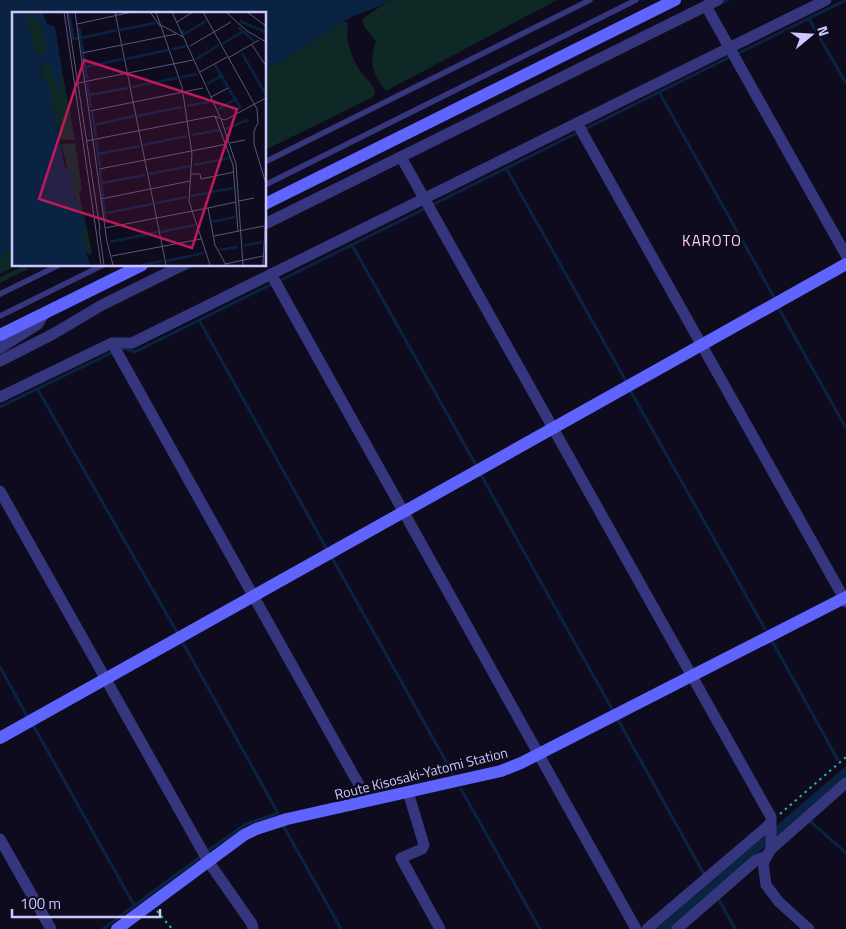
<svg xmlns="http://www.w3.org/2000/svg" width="846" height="929" font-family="'Titillium Web',sans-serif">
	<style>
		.green { fill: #0e2826 }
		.water { fill: #0b2343 }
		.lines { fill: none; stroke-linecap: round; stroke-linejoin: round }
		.stream { stroke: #0b2343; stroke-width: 3 }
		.path { stroke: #2ab1a2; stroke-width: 2; stroke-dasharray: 2.5 4; stroke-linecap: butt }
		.lane { stroke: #35367e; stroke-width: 5.5 }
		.street { stroke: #35367e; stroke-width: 11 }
		.secondary { stroke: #5f64ff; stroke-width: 12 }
		.labels { text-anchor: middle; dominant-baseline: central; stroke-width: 5; stroke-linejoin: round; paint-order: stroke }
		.street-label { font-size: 14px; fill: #ccc8ff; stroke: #0e0b1e }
		.neighbourhood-label { font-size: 15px; letter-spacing: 1px; fill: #ffcaef; stroke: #0e0b1e }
		.inset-river { fill: none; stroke: #0b2343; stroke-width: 2.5 }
		.inset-road { fill: none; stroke: #5a5778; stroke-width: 1 }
		.view { fill: #c2185b; fill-opacity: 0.15; stroke: #c2185b; stroke-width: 2.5 }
		.inset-edge { fill: none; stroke: #ccc8ff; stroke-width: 2.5 }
	</style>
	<rect width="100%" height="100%" fill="#0e0b1e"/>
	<g class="green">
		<path d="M390,0H557L386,91C373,76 368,61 376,42L364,26L362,19Z"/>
		<path d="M343,21L348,23C345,38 350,53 357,66C362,76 371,80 375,91L373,97L265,150V69L291,55Z"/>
		<path d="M14,236V265H17L0,274V244Z"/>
		<path d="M24,266L28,269L0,283V277Z"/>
	</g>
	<g class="water">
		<path d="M0,0H390C375,10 356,13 341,23C316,38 292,57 265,69V14H14V247L2,254L0,262Z"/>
		<path d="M846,766V776L671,929H656Z"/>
	</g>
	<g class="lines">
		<g class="stream">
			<path d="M719,4L728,0"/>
			<path d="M809,19L846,83"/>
			<path d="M737,54L846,0"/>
			<path d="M659,92L774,297"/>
			<path d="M585,129L730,57"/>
			<path d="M506,168L626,381"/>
			<path d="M432,205L579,132"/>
			<path d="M352,245L476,465"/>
			<path d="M186,269L194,265"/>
			<path d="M279,281L424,209"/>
			<path d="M778,307L846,428"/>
			<path d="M199,320L328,551"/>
			<path d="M122,348L135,352L272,284"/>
			<path d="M38,390L177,632"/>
			<path d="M631,392L765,629"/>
			<path d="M0,407L113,352"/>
			<path d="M481,475L612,709"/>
			<path d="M331,556L453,774"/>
			<path d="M772,641L838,760"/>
			<path d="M183,643L278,813L246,824L209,850"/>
			<path d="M0,667L27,716"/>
			<path d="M618,720L704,874"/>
			<path d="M33,725L134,905"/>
			<path d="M461,789L540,929"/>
			<path d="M811,822L846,853"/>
			<path d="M284,827L341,929"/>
			<path d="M718,898L735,929"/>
			<path d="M103,929L200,857"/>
		</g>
		<g class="path">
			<path d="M780,814L846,757"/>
			<path d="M157,911L172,929"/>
		</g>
		<g class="lane">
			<path d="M265,162L590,0"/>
			<path d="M265,185L636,0"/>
			<path d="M0,294L59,265"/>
			<path d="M0,316L103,265"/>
		</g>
		<g class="street">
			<path d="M706,6L846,255"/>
			<path d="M577,123L846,602"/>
			<path d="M401,157L771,817V849L763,863L766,885L779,902L809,929"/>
			<path d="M265,224L718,0"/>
			<path d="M271,274L636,929"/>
			<path d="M112,343L368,801"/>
			<path d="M0,348L38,324L44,314"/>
			<path d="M0,361L53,334L102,305L183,265"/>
			<path d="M0,397L112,343H132L826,0"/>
			<path d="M0,491L208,861L252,924L253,929"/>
			<path d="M408,792L424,845L422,849L401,858L440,929"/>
			<path d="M0,839L51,929"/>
			<path d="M771,849L846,783"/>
			<path d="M647,929L770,824"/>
			<path d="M677,929L756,860L766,856"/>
		</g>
		<g class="secondary">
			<path d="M265,204L675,0"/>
			<path d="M0,335L142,265"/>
			<path d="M0,738L846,264"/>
			<path d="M117,929L244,835L256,829L287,819L501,771L521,763L846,597"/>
		</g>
	</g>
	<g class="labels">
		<g class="street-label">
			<text transform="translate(421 773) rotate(-14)">Route Kisosaki-Yatomi Station</text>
		</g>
		<g class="neighbourhood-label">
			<text x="712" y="240">KAROTO</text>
		</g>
	</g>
	<g transform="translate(12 12)">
		<rect width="254" height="254" fill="#0e0b1e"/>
		<path d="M10,0H30L35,12L43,15L37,44L24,45ZM33,50L50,58L63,128H49L27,53ZM63,131L70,177L67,181L80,240L77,243L71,236L68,203L49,132Z" fill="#0e2826"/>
		<path d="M0,0H13L23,42H34V31L29,10L22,8L19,0H30L35,12L43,15L50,58L47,85L40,55L37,52L27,55L30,65L36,70L53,156L60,161L63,186L70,201L68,204L73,209L70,225L78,253H0Z" fill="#0b2343"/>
		<path class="inset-river" d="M57,0L61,27L66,26M228,9L253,20M67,15L71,40M226,15L242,29M108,18L143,11M170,18L172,22L194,9M69,26L105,18M210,32L230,20M160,37L175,34M71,41L75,67M230,41L254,83M114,47L156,38M184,47L207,33M203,53L229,97M73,55L111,47M169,65L186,62M75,71L79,96M195,72L209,64M120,75L165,66M77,83L116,76M175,94L197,90M206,97L222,88M80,99L84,125M125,104L170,95M82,113L122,104M213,117L235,108L236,110M180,123L207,118M84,129L88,155M131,133L175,124M86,142L128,134M182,153L218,146M88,158L91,186M137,162L178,154M90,171L133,163M179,184L221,176M91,188L94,211M143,191L175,185M95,201L140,192M200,210L223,205M149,220L183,213M98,230L146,220M232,234L250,230M207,238L226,235M154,249L192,241M130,253L151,249"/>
		<path class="inset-road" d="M52,0L89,253M55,0L88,217M63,0L95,230L101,253M103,0L154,253M138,0L148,14M144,0L170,75L180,142L177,189L198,253M160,0L208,105M191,0L245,97L246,111L242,119V132L254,172M214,0L235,19L254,30M235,0L254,14M165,10L181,0M65,12L120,0M149,13L171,25M240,33L254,54M178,34L219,10M70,41L164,22M216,46L247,28M188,60L215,45M66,71L181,48M199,85L216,76M78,99L191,76M203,104L221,153L226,219M209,107L224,152L231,253M74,129L202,104L213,108L254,86M218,131L233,128M87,157L215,132M179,162H188L189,167L222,160M89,187L178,169M227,189L242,186M196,196L224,190M93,216L196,196L203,233L214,253M87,217L92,253M202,224L252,214M100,244L189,227M213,252L251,244M251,253L254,197"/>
		<path class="view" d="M72,48L225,97L180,236L27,187Z"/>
		<rect width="254" height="254" class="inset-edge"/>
	</g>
	<g transform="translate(811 35) rotate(72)" stroke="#0e0b1e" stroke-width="4" paint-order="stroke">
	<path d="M0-4L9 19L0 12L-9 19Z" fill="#ccc8ff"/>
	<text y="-8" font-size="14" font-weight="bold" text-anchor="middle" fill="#ccc8ff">N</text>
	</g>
	<path d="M12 909v8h148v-8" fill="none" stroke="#ccc8ff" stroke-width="2.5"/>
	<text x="20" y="909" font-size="15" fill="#ccc8ff" stroke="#0e0b1e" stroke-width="4" paint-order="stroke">100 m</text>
</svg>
